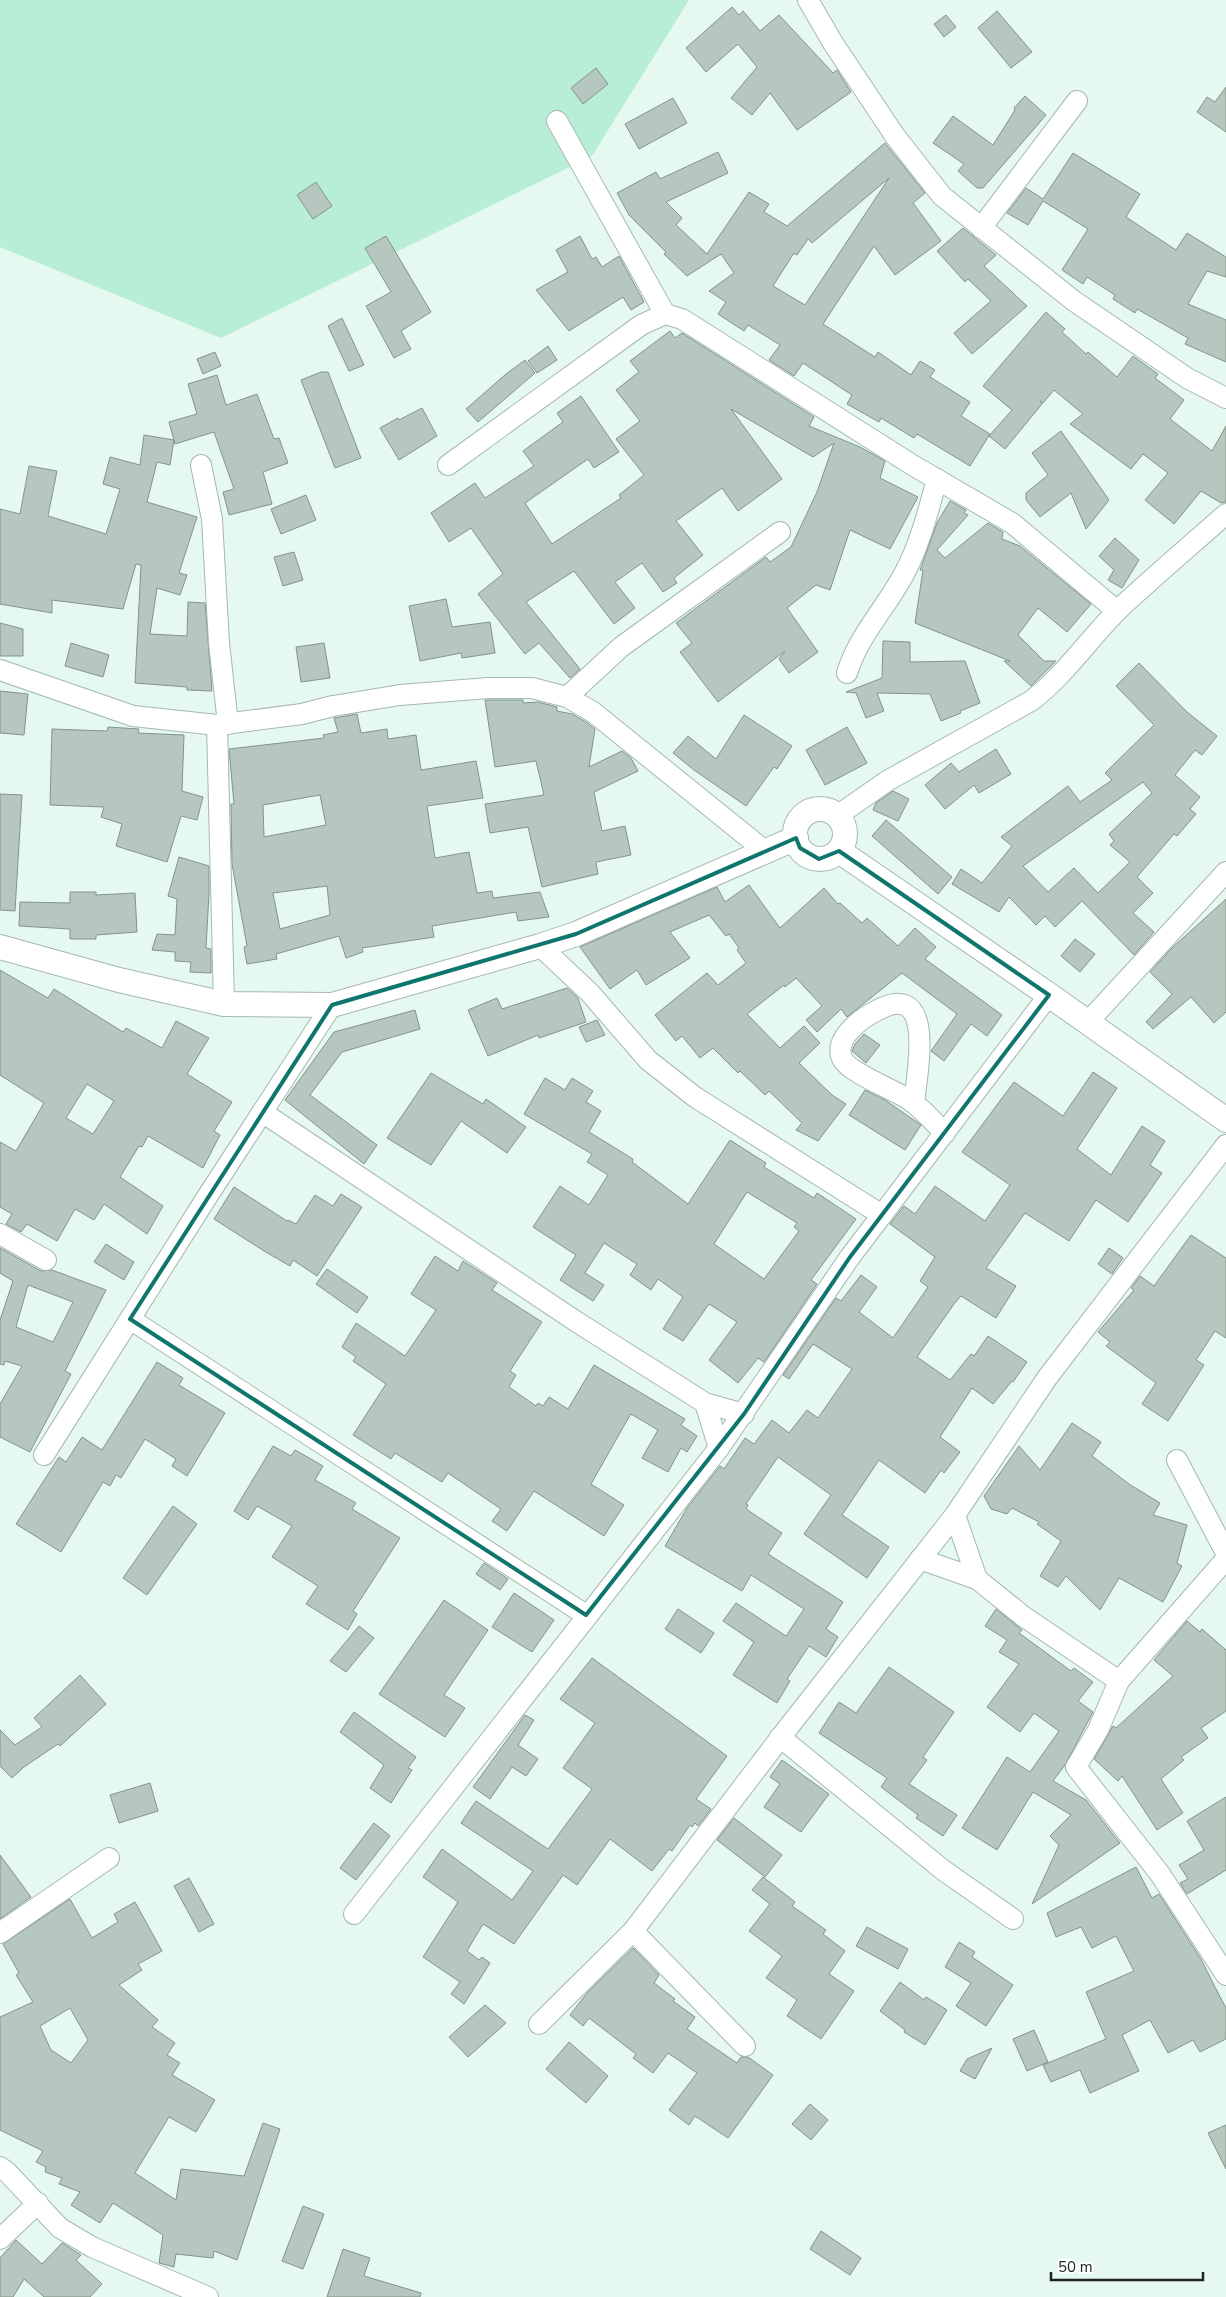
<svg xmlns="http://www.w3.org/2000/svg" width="1226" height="2297" font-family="'Nunito Sans',sans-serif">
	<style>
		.green { fill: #b7eed5 }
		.building { fill: #b5c7be; stroke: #82948b; fill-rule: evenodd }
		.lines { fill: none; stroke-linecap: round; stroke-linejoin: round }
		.minor-casing { stroke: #a5b8af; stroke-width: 22 }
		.tertiary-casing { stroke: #a5b8af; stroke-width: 26 }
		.minor { stroke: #fff; stroke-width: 20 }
		.tertiary { stroke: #fff; stroke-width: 24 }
		.marked { fill: none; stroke: #0f766e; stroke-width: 4; stroke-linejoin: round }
	</style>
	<rect width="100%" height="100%" fill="#e6f9f0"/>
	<path class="green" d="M0,0H689L592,156L221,338L0,247Z"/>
	<g class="building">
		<path d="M732,7L739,15L743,11L760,31L779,15L833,73L837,70L851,92L797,130L770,93L752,115L731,98L757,67L738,44L706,72L686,48Z"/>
		<path d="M997,11L1032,52L1011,68L978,28Z"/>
		<path d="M946,15L956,27L944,37L934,24Z"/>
		<path d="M596,68L608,84L583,104L571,88Z"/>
		<path d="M1226,87V132L1197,112L1207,97L1215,102Z"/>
		<path d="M1025,96L1046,115L983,188H977L958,171L964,164L933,143L953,116L993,145L1015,110L1014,108Z"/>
		<path d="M673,98L687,123L639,149L625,124Z"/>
		<path d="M885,143L925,193L913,203L941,241L895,275L874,246L823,324L875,357L878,352L911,375L920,361L935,370L930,377L970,402L961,416L990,434L970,466L917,434L914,438L881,418L879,422L847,404L852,395L803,363L794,376L769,360L780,345L748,325L744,331L718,314L726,302L709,291L734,273L721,254L687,276L664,254L666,252L629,215L617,193L656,172L660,179L718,152L728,173L666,202L682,218L676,225L707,254L749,192L769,204L764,212L787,226ZM889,178L805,305L773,286L794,253L797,255L808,239L812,243Z"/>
		<path d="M1073,153L1140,194L1126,217L1176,250L1187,233L1226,257V277L1207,271L1188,304L1226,320V362L1185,344L1188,338L1137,309L1135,313L1113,299L1115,295L1087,277L1083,284L1062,270L1088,229L1043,201L1028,225L1007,213L1026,188L1043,199Z"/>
		<path d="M316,182L332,206L313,219L297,195Z"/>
		<path d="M963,228L996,255L984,266L1027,306L972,354L954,333L991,301L968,279L965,282L937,251Z"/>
		<path d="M386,236L431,312L401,331L411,349L394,358L366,306L391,292L365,248Z"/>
		<path d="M580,236L592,259L596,257L602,267L619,256L644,302L631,310L623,297L569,331L536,290L568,272L556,250Z"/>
		<path d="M1046,312L1065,329L1062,332L1086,354L1088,352L1117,377L1133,356L1158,374L1155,378L1184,400L1170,419L1212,451L1226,426V502L1221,503L1201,491L1174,524L1145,500L1168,473L1143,454L1131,469L1070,424L1083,414L1054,390L1043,403L1040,401L1042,404L1005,449L989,436L1012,410L983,386Z"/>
		<path d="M342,318L364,365L349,371L328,326Z"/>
		<path d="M670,331L675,338L682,333L814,417L809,426L860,447L885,461L880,478L918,497L890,549L850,530L830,590L816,585L787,608L818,652L789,673L779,659L785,651L718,702L680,652L692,643L676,623L766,557L770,562L791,547L817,492L834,443L813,457L731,409L782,479L738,511L722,488L676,521L703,555L674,578L677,583L663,592L642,563L615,582L635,608L614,624L574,571L526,602L580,669L570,678L539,643L525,654L478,594L503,574L471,528L449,542L431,513L475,483L485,498L534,466L523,451L563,422L557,413L581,396L619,452L594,468L588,459L525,503L552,544L621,498L619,495L644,475L616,439L640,421L616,390L639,372L630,361Z"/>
		<path d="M548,346L557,360L537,373L528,361Z"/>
		<path d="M215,352L221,366L203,374L197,359Z"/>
		<path d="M525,360L535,373L478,422L466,409L506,374Z"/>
		<path d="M321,372H328L361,458L335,468L301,380Z"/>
		<path d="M217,375L226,405L257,394L274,439L279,438L288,463L263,472L272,504L229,515L223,492L234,489L214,432L175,444L169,422L197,414L188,384Z"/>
		<path d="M422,408L437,436L399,460L380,428L398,418L399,420Z"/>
		<path d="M1061,431L1109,500L1086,529L1071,493L1040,517L1026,500V493L1048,475L1032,453Z"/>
		<path d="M144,435L174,440L170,465L157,462L147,502L197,517L179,573L187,575L180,595L157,588L150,634L187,636L188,602L205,603L212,691L187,690V687L135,683L141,565L136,564L123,609L52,600V613L0,604V509L20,514L29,466L57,471L48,516L106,534L120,489L103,484L110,457L140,465Z"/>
		<path d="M306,495L316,520L281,534L271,509Z"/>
		<path d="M950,501L966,510L964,513L968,515L937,550L945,558L988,523L1003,532L1002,539L1020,546L1091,604L1067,632L1038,608L1018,635L1044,661H1056L1031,686L1004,661H1010L915,623L923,570H920L937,523Z"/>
		<path d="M1115,538L1139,560L1122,588L1108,580L1114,570L1099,556Z"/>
		<path d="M294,552L303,580L283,586L274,557Z"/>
		<path d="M446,599L452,627L490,622L495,653L462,658L461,653L420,661L409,606Z"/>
		<path d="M0,623L23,629V656H0Z"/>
		<path d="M883,641L910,642V662L965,661L980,703L960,711L961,713L941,721L930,694L877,693L884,711L866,718L856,693L846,692L882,678Z"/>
		<path d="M71,643L109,655L103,677L65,666Z"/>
		<path d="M324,643L330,678L301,682L296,647Z"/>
		<path d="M1139,663L1187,712L1217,736L1202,755L1195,750L1175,775L1200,797L1190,809L1196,814L1177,836L1174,834L1137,877L1153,893L1133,913L1154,932L1134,955L1082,901L1055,927L1045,916L1036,925L1009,897L999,912L952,884L961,869L982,883L1012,846L1001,837L1068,786L1080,802L1112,780L1105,773L1154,725L1116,686ZM1143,782L1152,793L1109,834L1114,841L1110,845L1130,862L1098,893L1074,868L1048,892L1023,866Z"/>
		<path d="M0,691L28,694L24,735L0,733Z"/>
		<path d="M485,700H523V703L538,702L557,707V711L572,714L586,722L595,729L589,767L622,751L631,758L638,771L594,792L602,831L625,826L631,855L596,862L598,874L542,887L528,827L490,833L485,804L544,795L536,761L495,767Z"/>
		<path d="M357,714L361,733L387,729L388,739L416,735L421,770L476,761L483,798L427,806L435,858L469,852L477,893L492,891L493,898L540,892L549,917L518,921L516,912L432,926L434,937L362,948L363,952L346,958L339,936L276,954L277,959L247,964L244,947L247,946L232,864L231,804H234L229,749L324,738L323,735L338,732L334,718ZM320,795L326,825L264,837L263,805ZM327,886L330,915L280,929L273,893Z"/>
		<path d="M744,715L792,746L777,769L774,767L746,806L694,770L673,753L688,736L716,759Z"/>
		<path d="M108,727L139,729L138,733L184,735L182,791L203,797L197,820L181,816L167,862L116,846L122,824L101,817L104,807L50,805L52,729L107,731Z"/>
		<path d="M847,727L867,763L825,785L806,750Z"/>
		<path d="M996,749L1011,774L979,793L974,785L945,809L925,785L951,763L959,772Z"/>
		<path d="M893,791L909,799L898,821L873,810L876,803Z"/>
		<path d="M0,794L22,795L15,911L0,910Z"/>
		<path d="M886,820L952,877L938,894L872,836Z"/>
		<path d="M179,857L209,866V894L206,948L211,949V973L190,972L191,962L175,961V952L152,950L157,934L175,935L177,899L168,896Z"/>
		<path d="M749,885L780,928L824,888L838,904L840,903L862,923L867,918L898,946L915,928L936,947L925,959L1002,1015L987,1036L971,1024L944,1061L931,1051L957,1014L902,973L847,1017L841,1009L817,1032L806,1020L822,1006L796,978L785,987L784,985L747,1014L780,1048L804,1026L820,1043L799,1063L832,1095L846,1104L818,1141L796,1130L802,1123L769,1091L765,1095L740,1071L738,1073L713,1048L700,1058L682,1036L676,1041L655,1015L707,973L718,985L746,963L737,950L739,948L729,934L726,936L709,915L670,932L690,958L646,985L637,970L610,989L580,947L717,887L725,902Z"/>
		<path d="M70,892H96V895L135,893L137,932L96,935V939H70V929L19,926L20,902L70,903Z"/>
		<path d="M1226,899V1012L1214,1023L1191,997L1153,1029L1146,1022L1172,994L1150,972L1172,948Z"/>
		<path d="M1075,939L1095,954L1080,972L1061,956Z"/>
		<path d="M0,970L48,998L54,989L123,1032L126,1028L162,1048L176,1021L209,1038L187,1074L232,1102L214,1131L220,1135L203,1168L148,1136L142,1147L139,1146L120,1177L163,1206L147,1234L104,1204L94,1220L75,1209L57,1241L27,1224L21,1232L6,1224L12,1214L0,1207V1142L16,1151L44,1103L0,1075ZM87,1084L114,1101L93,1134L66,1118Z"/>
		<path d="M567,988L578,998L586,1022L539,1038L538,1035L488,1056L468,1010L497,998L502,1009Z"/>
		<path d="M415,1010L420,1029L342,1052L310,1095L377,1145L364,1164L285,1100L334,1032Z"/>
		<path d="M597,1020L605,1035L586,1042L579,1027Z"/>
		<path d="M864,1034L880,1045L866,1063L852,1051L855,1044Z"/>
		<path d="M1093,1072L1117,1088L1077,1149L1111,1175L1142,1126L1165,1141L1150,1165L1162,1173L1128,1222L1096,1200L1069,1241L1025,1213L986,1268L1016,1286L996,1318L961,1296L954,1304L917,1357L950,1380L971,1354L974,1356L988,1336L1027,1362L1013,1382L1012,1381L993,1404L972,1388L940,1437L960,1452L944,1473L941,1470L925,1493L879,1460L842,1515L889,1547L867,1578L804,1534L831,1495L778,1457L746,1504L748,1505L746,1509L782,1533L768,1554L843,1602L826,1629L838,1637L826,1657L809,1646L787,1679L790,1681L777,1703L733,1675L754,1642L723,1621L736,1603L786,1636L804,1609L751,1575L742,1591L665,1546L687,1508L720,1466L724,1469L745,1438L754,1444L772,1420L789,1433L807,1410L818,1418L852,1369L813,1344L789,1379L783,1375L836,1298L841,1301L861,1275L877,1287L859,1312L893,1338L928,1287L920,1281L935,1257L890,1224L904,1206L915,1214L935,1186L985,1221L1010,1185L962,1152L1014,1082L1063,1116Z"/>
		<path d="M431,1073L483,1104L486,1099L526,1127L507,1153L461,1121L431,1165L387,1138Z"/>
		<path d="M545,1078L565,1090L572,1078L593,1091L586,1102L601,1111L589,1132L633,1159L632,1162L688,1204L730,1140L766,1163L764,1167L814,1198L817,1193L856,1219L811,1280L817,1284L764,1362L758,1358L738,1383L709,1360L737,1322L709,1304L683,1341L663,1329L683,1297L658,1279L651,1290L630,1275L637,1264L604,1243L585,1273L604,1285L593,1301L560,1280L576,1255L533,1227L560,1186L589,1205L608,1175L587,1162L592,1154L524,1114ZM747,1192L797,1223L794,1227L799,1231L764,1279L714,1244Z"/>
		<path d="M865,1090L885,1100L921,1125L905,1150L849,1115Z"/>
		<path d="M234,1187L287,1221L288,1220L296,1224L315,1195L333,1206L341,1194L362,1207L317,1276L293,1260L290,1266L264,1251L214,1219Z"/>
		<path d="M1191,1235L1226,1258V1338L1215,1331L1196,1360L1204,1365L1168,1421L1142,1404L1156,1383L1106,1346L1110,1342L1098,1332L1134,1290L1131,1288L1140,1276L1154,1286Z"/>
		<path d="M106,1244L134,1262L124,1280L94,1262Z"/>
		<path d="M0,1248L41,1271L52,1270L106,1290L65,1371L71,1374L30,1452L0,1437V1404L22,1366L5,1361L4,1365L0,1364V1320L13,1281L0,1273ZM28,1285L73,1302L53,1342L16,1327Z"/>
		<path d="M1109,1248L1123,1258L1112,1274L1098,1264Z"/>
		<path d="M435,1256L458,1271L463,1261L497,1283L492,1290L542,1322L510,1371L516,1375L509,1387L536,1406L538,1403L543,1406L549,1397L568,1409L594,1365L685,1419L681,1425L697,1436L687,1452L681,1448L668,1472L642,1458L658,1430L631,1414L629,1417L591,1484L624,1505L604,1536L534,1491L507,1531L492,1521L501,1509L448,1473L442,1482L395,1453L391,1459L353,1435L386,1384L353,1361L356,1357L342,1347L356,1323L405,1356L436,1310L411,1294Z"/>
		<path d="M327,1269L368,1297L357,1313L316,1284Z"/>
		<path d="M157,1362L183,1378L179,1385L225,1413L187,1476L172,1466L176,1459L145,1439L121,1478L116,1475L110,1486L103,1482L61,1552L16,1524L59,1457L66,1462L82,1437L102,1450Z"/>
		<path d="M1072,1423L1101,1442L1092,1456L1129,1484L1160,1503L1153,1515L1187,1525L1177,1563L1182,1566L1163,1602L1119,1578L1100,1610L1066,1576L1058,1587L1040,1576L1061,1541L1037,1524L1039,1522L1012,1508L1007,1514L991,1509L984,1496L1019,1446L1040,1470Z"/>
		<path d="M273,1446L291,1456L295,1450L323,1466L315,1480L356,1503L352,1509L400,1538L353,1611L357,1614L348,1630L306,1604L318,1586L272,1557L292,1526L257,1506L248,1520L234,1511Z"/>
		<path d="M173,1506L197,1524L147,1595L123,1578Z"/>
		<path d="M484,1563L508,1579L500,1590L476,1574Z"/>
		<path d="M514,1593L554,1620L532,1652L492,1627Z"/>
		<path d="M444,1600L488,1630L444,1695L465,1708L445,1737L379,1694Z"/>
		<path d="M678,1609L714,1633L701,1653L665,1629Z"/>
		<path d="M996,1609L1022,1630L1019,1633L1071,1671L1074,1668L1093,1682L1078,1701L1093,1712L1065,1765L1053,1781L1086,1800L1120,1843L1032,1904L1059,1845L1050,1836L1071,1815L1033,1792L997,1850L962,1828L1007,1757L1030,1772L1059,1731L1034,1713L1020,1732L987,1707L1019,1664L999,1652L1007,1640L985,1626Z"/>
		<path d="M1187,1621L1200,1632L1202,1629L1226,1650V1711L1201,1728L1208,1738L1181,1757L1184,1760L1161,1779L1183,1813L1157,1830L1122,1776L1118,1781L1094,1759L1113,1726L1116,1728L1173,1676L1154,1660Z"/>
		<path d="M359,1626L374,1638L346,1672L330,1661Z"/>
		<path d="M592,1658L727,1756L696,1799L711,1809L698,1826L695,1823L692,1827L690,1825L672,1851L669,1849L652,1871L610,1839L577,1885L563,1875L514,1944L483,1924L467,1951L479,1960L482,1957L490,1963L464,2004L451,1994L460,1982L423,1957L458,1902L423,1877L442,1849L512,1900L533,1871L461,1823L476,1801L548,1849L592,1789L563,1768L595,1723L560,1699Z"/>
		<path d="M889,1667L954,1712L923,1757L927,1760L909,1784L957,1815L943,1836L916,1818L918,1815L881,1787L887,1778L819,1733L839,1702L856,1713Z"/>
		<path d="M80,1675L106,1704L60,1746L58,1744L24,1767L12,1778L0,1766V1730L15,1745L42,1727L34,1718Z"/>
		<path d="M354,1712L416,1757L408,1768L412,1770L391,1803L370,1788L384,1765L340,1732Z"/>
		<path d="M525,1715L534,1720L518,1745L538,1759L526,1776L512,1767L490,1799L473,1787Z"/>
		<path d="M782,1760L829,1794L801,1832L764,1807L780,1784L770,1777Z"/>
		<path d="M150,1783L158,1811L119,1823L110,1795Z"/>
		<path d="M1226,1797V1870L1187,1894L1180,1883L1188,1879L1179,1865L1204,1850L1187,1821Z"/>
		<path d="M734,1818L782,1855L765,1877L717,1840Z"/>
		<path d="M374,1823L390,1836L356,1880L340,1868Z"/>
		<path d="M0,1855L31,1897L0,1919Z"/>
		<path d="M1136,1867L1152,1898L1159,1894L1201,1959L1215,1987L1226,2008V2039L1200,2052L1193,2040L1168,2053L1150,2020L1122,2035L1139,2071L1090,2093L1080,2070L1051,2082L1043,2065L1106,2039L1086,1992L1134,1971L1116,1936L1092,1948L1081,1927L1056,1937L1047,1913Z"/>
		<path d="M763,1877L795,1902L792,1906L826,1930L823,1934L845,1951L829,1974L854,1991L821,2039L787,2016L797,2000L766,1978L782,1956L749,1931L770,1904L752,1890Z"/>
		<path d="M189,1878L214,1924L199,1932L174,1886Z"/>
		<path d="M70,1899L92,1938L118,1922L114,1914L135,1902L162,1951L138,1964L142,1970L119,1985L158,2020L152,2027L175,2043L167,2055L180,2063L172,2075L215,2100L196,2132L169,2117L135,2173L176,2200L181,2169L244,2176L263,2123L280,2129L237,2260L214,2251L213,2258L176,2254L174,2267L159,2263L163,2235L113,2203L100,2223L71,2205L80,2192L59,2184L62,2178L45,2172L46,2167L36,2162L43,2151L0,2130V2017L33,2002L16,1975L19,1973L3,1944ZM70,2008L88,2040L71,2063L51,2050L40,2026Z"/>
		<path d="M867,1927L908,1949L898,1969L856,1946Z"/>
		<path d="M959,1942L975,1952L972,1957L1013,1985L986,2026L956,2006L971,1983L945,1967Z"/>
		<path d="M633,1948L659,1975L654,1983L675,1999L673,2001L695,2017L687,2029L737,2063L741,2057H748L773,2075L728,2138L695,2116L689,2125L669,2110L697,2073L668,2053L653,2073L633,2058L636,2054L589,2018L583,2026L570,2015L587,1993Z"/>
		<path d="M900,1982L924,2000L926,1997L947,2010L925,2045L904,2032L905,2030L880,2011Z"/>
		<path d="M485,2005L506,2023L468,2057L449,2037Z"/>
		<path d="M1034,2030L1048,2062L1027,2071L1013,2039Z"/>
		<path d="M569,2042L608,2076L586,2103L546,2069Z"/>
		<path d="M992,2048L975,2079L960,2071L967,2059Z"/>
		<path d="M810,2104L828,2120L811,2140L792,2124Z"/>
		<path d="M1226,2125V2169L1208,2133Z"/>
		<path d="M303,2206L324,2214L303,2269L282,2261Z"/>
		<path d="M821,2231L861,2258L850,2275L810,2249Z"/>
		<path d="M16,2240L42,2264L62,2243L81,2255L76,2260L102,2284L90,2297H44L24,2279L13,2297H0V2258Z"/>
		<path d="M343,2249L370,2258L364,2276L421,2293L420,2297H327Z"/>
	</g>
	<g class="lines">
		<defs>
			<g id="minor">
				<path d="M808,0L833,43L895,136L942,196L1074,301L1187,378L1226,398"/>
				<path d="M557,121L665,314"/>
				<path d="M981,228L1077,101"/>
				<path d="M201,465L212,519L219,643L228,724"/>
				<path d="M448,465L641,325L665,314L682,319L914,466L1012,523L1117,611"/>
				<path d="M0,670L133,716L217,725L302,714L333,706L400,695L488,688H532L567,697L593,712L765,851"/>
				<path d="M847,673C858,636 886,608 904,574C920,544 928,512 937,479"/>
				<path d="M567,697L621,647L780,532"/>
				<path d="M217,725L224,1004"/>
				<path d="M837,816L887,781L1031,701C1065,675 1088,640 1118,610C1153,577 1190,546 1226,514"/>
				<path d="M540,946L590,993L648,1060L695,1097L882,1215"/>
				<path d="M1088,1022L1226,872"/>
				<path d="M914,1103C917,1073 937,977 876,1011C862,1018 831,1040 843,1060C850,1073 897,1091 911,1101C924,1110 934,1123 945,1133"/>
				<path d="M262,1112L577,1322L705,1403L744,1414"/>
				<path d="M0,1234L46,1260"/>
				<path d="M130,1319L586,1615"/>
				<path d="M705,1403L719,1448"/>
				<path d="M44,1455L207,1197L332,1005"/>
				<path d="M1177,1460L1226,1553"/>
				<path d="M955,1515L977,1579"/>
				<path d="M920,1559L977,1579L1023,1616L1119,1681"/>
				<path d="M1226,1559L1119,1681L1098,1730L1076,1767L1160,1874L1226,1975"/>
				<path d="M780,1737L943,1870L1013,1919"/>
				<path d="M354,1914L719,1448L850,1257L1049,995"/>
				<path d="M633,1931L787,1729L955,1515L1047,1378L1226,1145"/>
				<path d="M0,1933L109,1858"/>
				<path d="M539,2024L633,1931L745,2046"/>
				<path d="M0,2167L7,2172L60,2228L92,2247L208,2297"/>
				<path d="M0,2239L38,2203"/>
			</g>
			<g id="tertiary">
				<circle cx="820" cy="834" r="25"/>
				<path d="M839,851L1049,995L1226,1120"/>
				<path d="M0,947L119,980L224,1004L332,1005L540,946L576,934L796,838"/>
			</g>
		</defs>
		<use href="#minor" class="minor-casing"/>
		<use href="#tertiary" class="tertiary-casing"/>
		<use href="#minor" class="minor"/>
		<use href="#tertiary" class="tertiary"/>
	</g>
	<path class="marked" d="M796,838L800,848L819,859L839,851L1049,995L850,1257L744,1414L586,1615L130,1319L332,1005L576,934Z"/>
	<path d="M1051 2272v8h152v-8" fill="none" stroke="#1d2421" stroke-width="2.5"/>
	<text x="1058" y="2272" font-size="15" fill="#1d2421" stroke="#ffffff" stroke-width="4" paint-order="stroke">50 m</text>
</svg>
